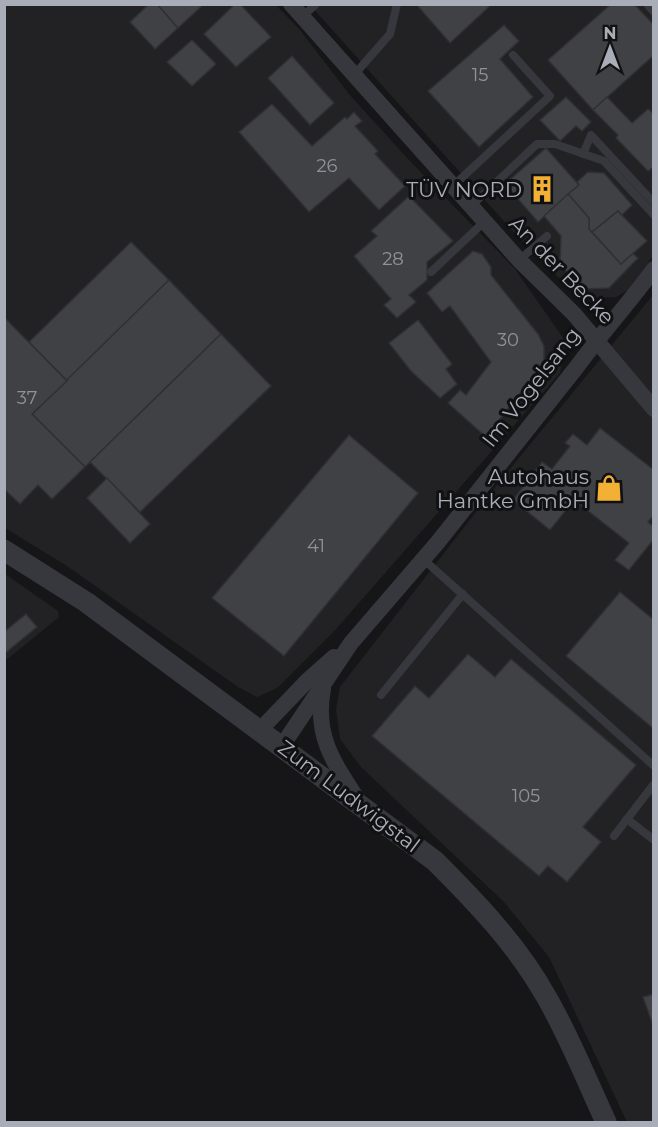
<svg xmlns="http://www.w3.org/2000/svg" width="658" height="1127" font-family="Montserrat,sans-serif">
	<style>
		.built { fill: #222225 }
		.building { fill: #404145; stroke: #303034; stroke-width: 1.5 }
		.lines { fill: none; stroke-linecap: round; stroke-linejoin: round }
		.service { stroke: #37383d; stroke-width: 8 }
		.minor { stroke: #37383d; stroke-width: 16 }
		.tertiary { stroke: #37383d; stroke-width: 21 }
		.labels { text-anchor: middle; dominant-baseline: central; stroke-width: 6; stroke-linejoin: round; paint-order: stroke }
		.number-label { font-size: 18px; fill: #8e929b }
		.poi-label { font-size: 21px; fill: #a8adb8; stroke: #111113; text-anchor: end }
		.street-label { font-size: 21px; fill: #a8adb8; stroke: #111113 }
	</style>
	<rect width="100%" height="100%" fill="#161618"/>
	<g class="built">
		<path d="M4,5H276L300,30L349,94L408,159L515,269L566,342L560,373L337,628L277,688L257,697L238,687L67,566L5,528Z"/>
		<path d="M310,5H653V255L635,286L616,297L595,298L574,289L544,266Z"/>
		<path d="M653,295V1122H627L549,957L504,902L361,767L340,739L336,709L340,687L504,476Z"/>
		<path d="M5,574L58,611L59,617L5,661Z"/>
	</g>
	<g class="building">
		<path d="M149,4H157L178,28L155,49L130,22Z"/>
		<path d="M157,4H204L178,28Z"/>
		<path d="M235,4H240L271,37L236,67L204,34Z"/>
		<path d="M416,4H492L450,43Z"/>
		<path d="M611,4H634L654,25V55L593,110L548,60Z"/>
		<path d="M504,25L519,41L500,59L533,97L479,147L428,91Z"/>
		<path d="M192,40L216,64L192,86L167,62Z"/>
		<path d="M292,56L334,103L310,125L268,78Z"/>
		<path d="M566,97L591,122L582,131L576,126L560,141L540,120Z"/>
		<path d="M607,97L632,123L648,109L654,114V167L648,171L616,138L618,135L593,110Z"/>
		<path d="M272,104L312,146L345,117L347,119L354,112L362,121L355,126L378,151L375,154L405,186L379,210L349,178L309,212L239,132Z"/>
		<path d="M546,148L579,185L538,222L505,184Z"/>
		<path d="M588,172L604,173L632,205L622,215L618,211L592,232L589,229V218L568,194L579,185L577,182Z"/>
		<path d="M568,194L589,218V229L621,264L632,253L638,258L609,288L583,289L560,264L561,236L544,216Z"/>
		<path d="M409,196L453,241L427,262V280L409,295L416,302L397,318L384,305L391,299L354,256L377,236L371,231Z"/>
		<path d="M618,211L647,241L621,264L592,232Z"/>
		<path d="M131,242L169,280L67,381L29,342Z"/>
		<path d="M473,251L482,254L491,267V275L538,334L544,346V359L540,368L486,437L448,403L460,390L466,395L491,362L450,306L442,312L427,293Z"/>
		<path d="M169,280L221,334L85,467L32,414Z"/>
		<path d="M4,317L67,381L32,414L85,467L52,499L38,485L20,504L4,489Z"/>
		<path d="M418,320L452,364L446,369L457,384L440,398L411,371L389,343Z"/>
		<path d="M221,334L271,386L140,512L90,462Z"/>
		<path d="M600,428L654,470V515L648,522L654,527V539L629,570L615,560L629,543L574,500L550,530L513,500L542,462L552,469L570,446L565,443L573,434L587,445Z"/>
		<path d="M349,435L418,493L284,656L212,598Z"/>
		<path d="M107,478L150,524L130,543L87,498Z"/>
		<path d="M620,592L654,620V729L566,656Z"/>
		<path d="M26,614L37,627L4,654V632Z"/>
		<path d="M468,654L495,677L511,659L636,765L583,827L601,842L567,882L548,866L539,876L372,736L415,686L429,698Z"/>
		<path d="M654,994V1028L643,997Z"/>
	</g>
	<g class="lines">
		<g class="service">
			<path d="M647,4L654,12"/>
			<path d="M302,17L316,4"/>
			<path d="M354,75L390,34L397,4"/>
			<path d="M583,154L591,135L654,203"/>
			<path d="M453,186L550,96L513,55"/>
			<path d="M471,206L537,144H555L604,161L654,215"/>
			<path d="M519,260L547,236"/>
			<path d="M431,272L485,221"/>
			<path d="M423,559L654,766"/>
			<path d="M381,695L463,594"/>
			<path d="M627,819L654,840"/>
			<path d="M614,836L654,784"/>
		</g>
		<g class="minor">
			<path d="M291,4L519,260L574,314L654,409"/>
			<path d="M323,689C314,736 334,763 358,800"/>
			<path d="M259,731L307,681L334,657"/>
			<path d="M282,746L351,643L438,542L576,368C601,334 629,303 654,269"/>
		</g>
		<path class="tertiary" d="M4,550L86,602L435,861C477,903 518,946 547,998C570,1038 587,1081 606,1122"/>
	</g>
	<defs>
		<symbol id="building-bare" viewBox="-9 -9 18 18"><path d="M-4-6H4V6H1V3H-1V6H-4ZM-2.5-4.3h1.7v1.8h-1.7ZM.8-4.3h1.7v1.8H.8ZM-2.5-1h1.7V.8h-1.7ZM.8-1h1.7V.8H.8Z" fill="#f2b134" stroke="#111113" stroke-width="2.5" paint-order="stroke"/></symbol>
		<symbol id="shop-bare" viewBox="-9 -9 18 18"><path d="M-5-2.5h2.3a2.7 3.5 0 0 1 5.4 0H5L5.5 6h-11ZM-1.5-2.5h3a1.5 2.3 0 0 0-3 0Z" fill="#f2b134" stroke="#111113" stroke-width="2.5" paint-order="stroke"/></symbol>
	</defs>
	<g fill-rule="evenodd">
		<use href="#building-bare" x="523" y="170" width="38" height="38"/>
		<use href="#shop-bare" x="590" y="469" width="38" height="38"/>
	</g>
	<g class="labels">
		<g class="number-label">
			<text x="480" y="75">15</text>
			<text x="327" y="166">26</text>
			<text x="393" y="259">28</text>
			<text x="508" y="340">30</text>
			<text x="27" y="398">37</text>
			<text x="316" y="546">41</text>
			<text x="526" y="796">105</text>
		</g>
		<g class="poi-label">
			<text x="522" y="189">TÜV NORD</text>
			<text x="589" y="476">Autohaus<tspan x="589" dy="24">Hantke GmbH</tspan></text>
		</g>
		<g class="street-label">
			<text transform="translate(562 270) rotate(46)">An der Becke</text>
			<text transform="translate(531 387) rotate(-52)">Im Vogelsang</text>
			<text transform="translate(349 796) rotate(37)">Zum Ludwigstal</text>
		</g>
	</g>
	<rect width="658" height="1127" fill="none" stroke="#a8adb8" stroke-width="12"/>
	<g transform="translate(610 48)" stroke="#111113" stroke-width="4.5" paint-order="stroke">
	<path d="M0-4.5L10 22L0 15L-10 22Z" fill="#a8adb8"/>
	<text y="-9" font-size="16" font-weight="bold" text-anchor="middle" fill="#a8adb8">N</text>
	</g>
</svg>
